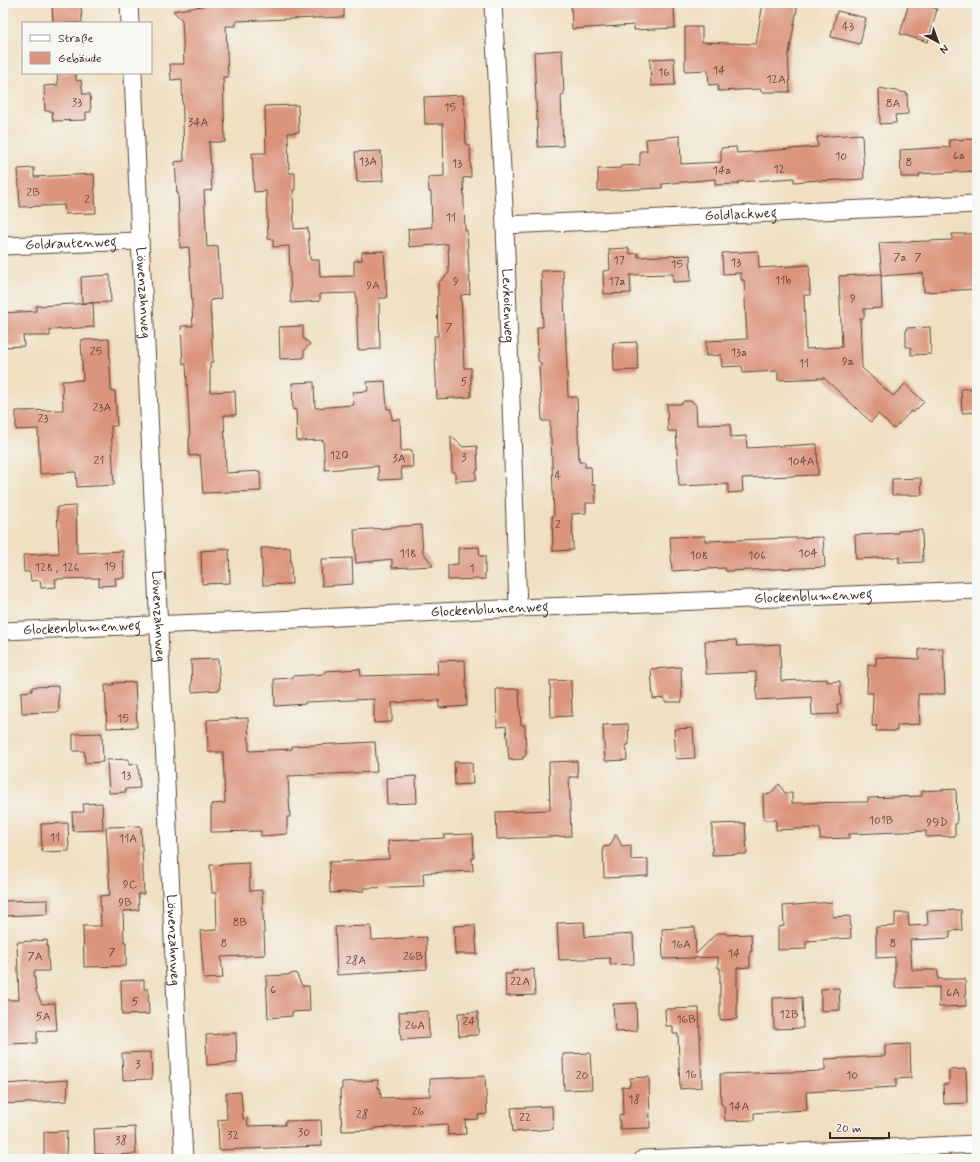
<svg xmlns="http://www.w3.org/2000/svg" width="980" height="1162" font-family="Mynerve,sans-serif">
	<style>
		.building { fill: #db947d }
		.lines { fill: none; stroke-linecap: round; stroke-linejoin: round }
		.minor-casing { stroke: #564536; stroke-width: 19 }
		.minor { stroke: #fff; stroke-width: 17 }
		.labels { text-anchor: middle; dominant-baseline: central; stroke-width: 3; stroke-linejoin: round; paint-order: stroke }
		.number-label { font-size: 12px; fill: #634436 }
		.street-label { font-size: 14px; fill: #3b2a1e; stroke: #f6f6f2 }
	</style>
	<rect width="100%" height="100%" fill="#f6f6f2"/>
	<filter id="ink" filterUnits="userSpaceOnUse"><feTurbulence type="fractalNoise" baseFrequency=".025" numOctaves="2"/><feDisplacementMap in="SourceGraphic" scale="8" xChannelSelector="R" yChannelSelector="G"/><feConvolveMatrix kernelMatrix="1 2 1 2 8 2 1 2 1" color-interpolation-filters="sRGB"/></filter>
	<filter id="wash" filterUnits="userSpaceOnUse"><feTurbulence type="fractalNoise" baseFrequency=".012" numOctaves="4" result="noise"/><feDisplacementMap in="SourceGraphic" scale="16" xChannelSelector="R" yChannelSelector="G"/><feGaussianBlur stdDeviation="0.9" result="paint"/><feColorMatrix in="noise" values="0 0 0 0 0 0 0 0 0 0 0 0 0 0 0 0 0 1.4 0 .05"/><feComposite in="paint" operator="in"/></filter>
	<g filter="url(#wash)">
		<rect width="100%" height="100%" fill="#f0dfc1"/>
		<g id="blocks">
			<g class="building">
				<path d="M52,3H81L82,23H53Z"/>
				<path d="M208,3H232V6L266,3H344V17L236,21V26H226L228,77H223L225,142H209L212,190L204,191L207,247L218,246L221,299L210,300L213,362H210V392L235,391L236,415H224L226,473L260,471L261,491L203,493L200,455L189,456V438H190L186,364H183L181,326H193L189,247L180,248L178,193H177L175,162L184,161L182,79L171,80L170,64H184L182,20L173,11L208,5Z"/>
				<path d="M571,3H674L675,28L634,30V25L572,29Z"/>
				<path d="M763,3H798L789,54H788L790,92H761V89L718,91V84L709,85L708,70L685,71V27H702V42L756,44Z"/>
				<path d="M909,3H916L937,9L928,42L900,34Z"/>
				<path d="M837,11L866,18L860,44L831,37Z"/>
				<path d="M562,50L564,94L561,95L563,146L538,147L534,52Z"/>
				<path d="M674,58L675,85L651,86L650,59Z"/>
				<path d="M57,73H76V81L81,80L83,94H90L91,112H86V120L53,121L52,111H45L44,86L58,85Z"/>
				<path d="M879,88L907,93L908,114L895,115L896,123L880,124Z"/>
				<path d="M463,95L466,145H470L471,177L463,178L465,230H467L470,294L461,295L464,368H471V397L437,399L434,336H438L437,296H438V283L449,273L448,244L409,247L408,229L432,227L431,192H429L428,177L444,176L443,124H425L424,97Z"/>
				<path d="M298,105L299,132L288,133L289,173H295V190H293L294,229L308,228L310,260H319L320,277L354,276V261L362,260V252L384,251L387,298H379L380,349L358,350L356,293L320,294V301L291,303L289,246L273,247V239H268L266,191L254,192L252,153H266L265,106Z"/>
				<path d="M862,134L864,179L819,181V180L794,182V178L738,182V184L715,185V179L662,184V188L598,191V169L620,168L621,166L640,165V151H647L646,139L680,136L681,164L721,162V148L736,147L737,153L818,147L817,137Z"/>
				<path d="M977,139V171L919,174V177H901L900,150L950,147L949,140Z"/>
				<path d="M381,151L383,181L357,182L355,152Z"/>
				<path d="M34,168V177L94,174L96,213L65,214L64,205L20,207L18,169Z"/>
				<path d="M952,234H977V289L924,292L923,273L882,276L879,243L952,240Z"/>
				<path d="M629,248L630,254L638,253V257L690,255L691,281L673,282V274L630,275L631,293L604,294L603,271L610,270L609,249Z"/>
				<path d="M758,251L759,268L809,265L810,295H804L806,349L842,347L839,276L881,274L882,308L864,309V318H860L862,368L893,396L905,384L924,402L913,413L911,411L894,429L878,414L871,422L824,378L778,380V371L743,373L742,366L722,367L721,355L706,356V341L747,339L744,280H741V273L723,274L722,253Z"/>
				<path d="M563,270L568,397H577L579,462H585V467H591L592,485H595L596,503H586V513L572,514L573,550L553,551L552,516H554L551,437H550V421H542L539,367L542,364L538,361L537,327H543L541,271Z"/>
				<path d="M110,275L111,302L82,303L81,277Z"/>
				<path d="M93,303L94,327L50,330V336H23L24,346L3,347V313L36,311V306Z"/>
				<path d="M303,326V338L310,344L304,350V358L280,359L279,327Z"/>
				<path d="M930,327L931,354L911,355V347H906V328Z"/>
				<path d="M109,339L111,391H115L117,426H111L114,485L77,487L76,472L40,474L38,429L16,430V411L63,410L62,381L83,380L81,340Z"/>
				<path d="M637,342L638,370L614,371L613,343Z"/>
				<path d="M385,381L387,409H391L392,420L400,419L401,451L412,450L413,467H401L402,479L379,480L378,466L325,470L323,440L297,441L296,409L293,410L292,383L314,382L315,408L354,405L353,392L368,391L367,382Z"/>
				<path d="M977,388V412L962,413L961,389Z"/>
				<path d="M684,401H691L696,405L697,425L730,424L731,437L746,436L747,448L817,444L818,475L742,478L743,492L728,493V484L679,486L676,431H668L667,404H681Z"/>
				<path d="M451,436L463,447L477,446L478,470L476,471V480L455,481V472H452Z"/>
				<path d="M921,478L922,495H892V479Z"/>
				<path d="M76,506L77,553L123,551L124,578H115L116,585L99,586V578L55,579L56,587L41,588L40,580L31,581L30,572H24L23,555L59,553L57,507Z"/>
				<path d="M421,525L423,552L433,566L392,568V559L356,563L354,530L390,528V527Z"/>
				<path d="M922,530L923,562L899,563V557L856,559L855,535L898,533V531Z"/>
				<path d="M705,536V541L823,537L825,567L726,571L725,568L672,571L670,537Z"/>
				<path d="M290,547L292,584L263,585L261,548Z"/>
				<path d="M479,547L480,556H485V579L448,580V565L458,564V548Z"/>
				<path d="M229,549L230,583L202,584L201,551Z"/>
				<path d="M352,558L353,584L322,586L321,559Z"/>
				<path d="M736,640L737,646L780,644L781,681L827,679V682L840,681L841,704H837L838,714L812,715L811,697L757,700L756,672L706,674L705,641Z"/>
				<path d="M943,648L945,694H918L920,724L897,725V731H876L877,726H872L873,693H867L868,665H876V657L919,659V649Z"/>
				<path d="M218,659L220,690L192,692L191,660Z"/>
				<path d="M465,660L467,706L439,708V700L392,703V722L374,723V699L305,702V704L275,706L274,679L293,678V676L325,674V671L360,669L361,676L438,674L437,661Z"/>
				<path d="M681,667L682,702H665V698L653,699L651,669Z"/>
				<path d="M571,680L572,716L551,717L550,681Z"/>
				<path d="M135,682L137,727L107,728L105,685H114L113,683Z"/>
				<path d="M58,686L59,712L22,713L21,692L32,691V687Z"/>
				<path d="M496,689H519L521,725H525L526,756L523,757V759L509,760L506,726L497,727Z"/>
				<path d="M248,718L249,751L292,749V746L375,742L377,772L288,776L290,817H287V834L261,836V831L211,832V804L225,803L223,752H208L207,720Z"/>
				<path d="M628,724L629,745H626L627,760L605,761L603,725Z"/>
				<path d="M693,728L695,758L676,759L674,729Z"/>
				<path d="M102,733L103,762L85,763L84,751H73V734Z"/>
				<path d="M129,759V765L138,764L140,788L125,789L126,792L109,793L107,760Z"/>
				<path d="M577,761L578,777H569L571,836L497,839L496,812L550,810L549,762Z"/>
				<path d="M454,762H472L473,784L455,785Z"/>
				<path d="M416,776L417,803L387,804L386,778Z"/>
				<path d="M779,784L785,793H792V803L868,802V798L922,796V791L956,789L957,824H955V836L926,837V831L849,834V838L820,839V828L776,830V820H764L763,794H770Z"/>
				<path d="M102,803L103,830L73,831L72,812H84L83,804Z"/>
				<path d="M68,823L69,851L42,852L41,824Z"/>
				<path d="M745,823L747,854L712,855V824Z"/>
				<path d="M141,826L144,894H138L139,910L123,911L124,942H126V966L84,967L83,926H101L100,896L110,895L106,827Z"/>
				<path d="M473,834L474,858H472L473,871L423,873L424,886L364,888V891L330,893L329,862L389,859L388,841L444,838V835Z"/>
				<path d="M616,834L622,846L631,845V860L648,859V876L604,878L603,847L610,846Z"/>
				<path d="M249,863L250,891L262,890L265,955L221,957L223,978L204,979L200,931L217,930L216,893H212L210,865Z"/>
				<path d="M48,900V914L3,916V901Z"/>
				<path d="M832,902L833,917L850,916L851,938L806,941V949L778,950V927L784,926L783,906Z"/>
				<path d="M961,910L962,930L950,931V938L910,940L912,970H938V979H965L966,1006L939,1007V987L895,988V957L876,958V927L895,926V913H908L909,926L928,925L927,911Z"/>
				<path d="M584,922L585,937L633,934L634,964L610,965V958L559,960L557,923Z"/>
				<path d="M475,925L477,954H455L454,926Z"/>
				<path d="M371,926L372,940L426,937L427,969L337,975L335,927Z"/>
				<path d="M695,927L696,954L717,933H724L727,935L751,934L752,951H750V967L737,968V1019L720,1020V968H718V957L663,959L662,929Z"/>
				<path d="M47,940L49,971H34L36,991L42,1004L55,1003L57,1030L37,1031V1043L3,1044V1000H19L17,942Z"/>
				<path d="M534,969L535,995L506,996L505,974H512V971Z"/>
				<path d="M296,973L302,986H309L310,1011L292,1012V1016L268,1018L266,976L286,975Z"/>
				<path d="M144,980V989H148L149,1014L122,1015L121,981Z"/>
				<path d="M839,988L840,1010L821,1011V989Z"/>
				<path d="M802,997L803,1028L774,1029L773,998Z"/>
				<path d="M636,1003L637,1031L615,1032L613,1004Z"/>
				<path d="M699,1008L702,1087L680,1089L678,1034H673V1026H666L665,1009Z"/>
				<path d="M428,1011L429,1038L401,1040L399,1012Z"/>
				<path d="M478,1012V1035L459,1036L458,1013Z"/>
				<path d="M236,1033L237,1063L207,1065L206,1035Z"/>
				<path d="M910,1044L911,1078L896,1079V1087L806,1092L807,1110L754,1113V1120L725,1121L724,1106L721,1104L720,1074L825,1071V1059L885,1056V1045Z"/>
				<path d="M151,1052L152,1079L123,1080L122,1053Z"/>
				<path d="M590,1053L592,1089L564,1090L563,1054Z"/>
				<path d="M966,1069L967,1103L944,1104L943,1084H949V1070Z"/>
				<path d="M485,1076L487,1114L478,1115V1119L465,1120L466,1134L448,1135L447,1124L374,1128V1130L342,1131L340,1090L342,1089V1082L378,1080V1088H380L381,1098L430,1096V1079Z"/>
				<path d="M649,1077L650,1128L620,1129L619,1115L623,1114L622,1087L630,1086V1078Z"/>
				<path d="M68,1080L67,1101L3,1104V1084Z"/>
				<path d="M241,1092L243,1119L247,1118L248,1126L285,1125V1121L321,1120L322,1146L219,1150L218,1120L227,1119L226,1093Z"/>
				<path d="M552,1106L553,1129L513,1132L511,1108Z"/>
				<path d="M135,1127L136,1154L104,1155L103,1154H95L94,1129Z"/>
				<path d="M67,1131L66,1155L44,1156V1132Z"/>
			</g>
		</g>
	</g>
	<g filter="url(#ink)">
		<use href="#blocks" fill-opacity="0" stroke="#564536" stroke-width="1"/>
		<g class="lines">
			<defs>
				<g id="minor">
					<path d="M129,3L130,23"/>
					<path id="s1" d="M493,3L505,225L518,608"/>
					<path id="s2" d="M133,73L140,241L145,324L177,1025L184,1159"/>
					<path id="s3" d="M505,225L977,204"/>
					<path id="s4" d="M3,246L140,241"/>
					<path id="s5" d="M3,631L298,619L518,608L977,590"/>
					<path d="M643,1159L977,1144"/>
				</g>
			</defs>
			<use href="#minor" class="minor-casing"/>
			<use href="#minor" class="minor"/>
		</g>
	</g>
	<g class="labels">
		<g class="number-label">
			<text x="848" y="27">43</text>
			<text x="719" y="71">14</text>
			<text x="664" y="73">16</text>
			<text x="776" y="80">12A</text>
			<text x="77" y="103">33</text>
			<text x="893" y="104">8A</text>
			<text x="450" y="108">15</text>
			<text x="198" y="123">34A</text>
			<text x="959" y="156">6a</text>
			<text x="841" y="157">10</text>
			<text x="368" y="162">13A</text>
			<text x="909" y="163">8</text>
			<text x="457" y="164">13</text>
			<text x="779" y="170">12</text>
			<text x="722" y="171">14a</text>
			<text x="33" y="193">2B</text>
			<text x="87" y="200">2</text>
			<text x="451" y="218">11</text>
			<text x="900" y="258">7a</text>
			<text x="918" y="258">7</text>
			<text x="619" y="261">17</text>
			<text x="736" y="263">13</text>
			<text x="677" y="265">15</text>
			<text x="783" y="281">11b</text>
			<text x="456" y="282">9</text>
			<text x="617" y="282">17a</text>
			<text x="373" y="286">9A</text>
			<text x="853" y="299">9</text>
			<text x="449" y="328">7</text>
			<text x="96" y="352">25</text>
			<text x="739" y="353">13a</text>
			<text x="848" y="362">9a</text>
			<text x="804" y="364">11</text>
			<text x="464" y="382">5</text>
			<text x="102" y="408">23A</text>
			<text x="43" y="419">23</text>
			<text x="339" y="456">120</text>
			<text x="464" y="458">3</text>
			<text x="399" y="459">3A</text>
			<text x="99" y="461">21</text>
			<text x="801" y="462">104A</text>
			<text x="558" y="476">4</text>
			<text x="558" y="525">2</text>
			<text x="408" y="554">118</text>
			<text x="808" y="554">104</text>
			<text x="699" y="556">108</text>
			<text x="757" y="556">106</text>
			<text x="110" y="567">19</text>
			<text x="57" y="568">128 , 126</text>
			<text x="472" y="569">1</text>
			<text x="123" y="719">15</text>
			<text x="126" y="776">13</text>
			<text x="881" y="821">101B</text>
			<text x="937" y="823">99D</text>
			<text x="55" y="838">11</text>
			<text x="128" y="839">11A</text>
			<text x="130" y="885">9C</text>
			<text x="125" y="903">9B</text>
			<text x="240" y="923">8B</text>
			<text x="224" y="944">8</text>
			<text x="893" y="944">8</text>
			<text x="681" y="945">16A</text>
			<text x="112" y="953">7</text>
			<text x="734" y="954">14</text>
			<text x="35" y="957">7A</text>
			<text x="413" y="957">26B</text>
			<text x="356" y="961">28A</text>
			<text x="520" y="982">22A</text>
			<text x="273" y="990">6</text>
			<text x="953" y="993">6A</text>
			<text x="135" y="1002">5</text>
			<text x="789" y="1015">12B</text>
			<text x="43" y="1017">5A</text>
			<text x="686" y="1020">16B</text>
			<text x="469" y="1022">24</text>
			<text x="415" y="1026">26A</text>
			<text x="138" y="1065">3</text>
			<text x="691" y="1075">16</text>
			<text x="582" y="1076">20</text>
			<text x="852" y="1076">10</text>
			<text x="634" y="1100">18</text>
			<text x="739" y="1107">14A</text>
			<text x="418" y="1112">26</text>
			<text x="362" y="1115">28</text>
			<text x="525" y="1118">22</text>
			<text x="304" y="1133">30</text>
			<text x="233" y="1136">32</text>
			<text x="121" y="1141">38</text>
		</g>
		<g class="street-label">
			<text stroke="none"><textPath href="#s3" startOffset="236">Goldlackweg</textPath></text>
			<text stroke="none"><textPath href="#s4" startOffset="68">Goldrautenweg</textPath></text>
			<text stroke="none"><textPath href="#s2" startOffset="220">Löwenzahnweg</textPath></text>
			<text stroke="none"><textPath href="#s1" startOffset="303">Levkoienweg</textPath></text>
			<text stroke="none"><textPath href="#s5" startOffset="811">Glockenblumenweg</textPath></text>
			<text stroke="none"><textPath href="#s5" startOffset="487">Glockenblumenweg</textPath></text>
			<text stroke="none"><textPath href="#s2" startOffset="544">Löwenzahnweg</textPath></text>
			<text stroke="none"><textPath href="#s5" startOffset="79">Glockenblumenweg</textPath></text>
			<text stroke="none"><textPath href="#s2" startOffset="868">Löwenzahnweg</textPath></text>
		</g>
	</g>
	<rect width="980" height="1162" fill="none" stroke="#f6f6f2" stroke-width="16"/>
	<rect x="22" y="22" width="130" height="52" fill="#f6f6f2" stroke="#aba49d"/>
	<rect x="30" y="35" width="20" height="6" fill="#ffffff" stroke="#aba49d"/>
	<text x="58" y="42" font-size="12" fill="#3b2a1e">Straße</text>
	<rect x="30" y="52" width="20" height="12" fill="#db947d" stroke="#aba49d"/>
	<text x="58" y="62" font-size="12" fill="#3b2a1e">Gebäude</text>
	<g transform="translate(938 42) rotate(139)" stroke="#f6f6f2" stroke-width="3" paint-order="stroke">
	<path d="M0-3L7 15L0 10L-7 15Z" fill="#3b2a1e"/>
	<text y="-6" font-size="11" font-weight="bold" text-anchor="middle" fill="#3b2a1e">N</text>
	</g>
	<path d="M830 1132v6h59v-6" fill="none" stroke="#3b2a1e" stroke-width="2"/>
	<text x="836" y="1132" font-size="12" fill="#3b2a1e" stroke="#f6f6f2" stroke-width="3" paint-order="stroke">20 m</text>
</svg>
